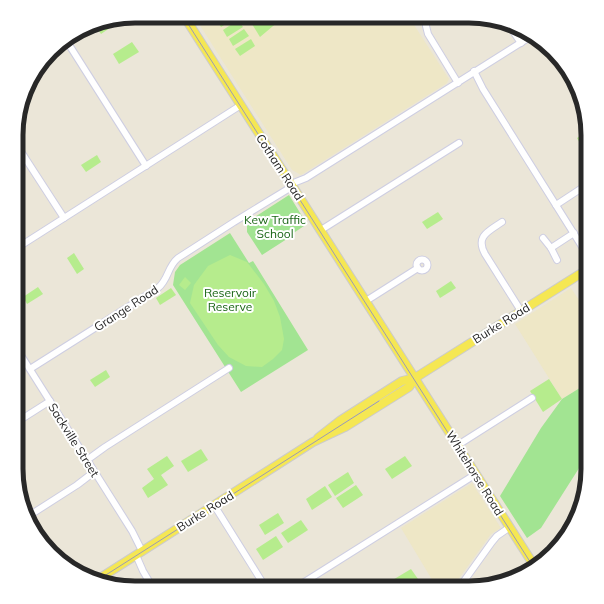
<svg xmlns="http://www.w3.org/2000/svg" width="604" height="604" font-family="Mulish,sans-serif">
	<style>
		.education { fill: #eee7c6 }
		.green { fill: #a2e492 }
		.pitch { fill: #b6ec8d }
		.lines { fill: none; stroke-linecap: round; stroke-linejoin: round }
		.minor-casing { stroke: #cecee2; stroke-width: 8 }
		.major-casing { stroke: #cbcbcb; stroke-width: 10 }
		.minor { stroke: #fff; stroke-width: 6 }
		.major { stroke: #f5e753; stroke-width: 8 }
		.tram { stroke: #9b9bb3; stroke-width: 1 }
		.labels { text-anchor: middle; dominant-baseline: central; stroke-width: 4; stroke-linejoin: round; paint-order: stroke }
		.street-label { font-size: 12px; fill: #282828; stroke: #fff }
		.park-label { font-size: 12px; fill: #1b6617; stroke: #fff }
		.rim { fill: none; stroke: #282828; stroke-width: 5 }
	</style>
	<rect width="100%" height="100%" fill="#ebe6d8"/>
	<g class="education">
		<path d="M194,16L409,17L449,79L447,83L301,175L292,170Z"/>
		<path d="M571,288L588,314V378L583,386L562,399L515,324Z"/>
		<path d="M472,483L501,528L491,534L452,588H437L401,528Z"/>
	</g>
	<g class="green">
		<path d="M289,195L307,224L292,234L290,237L262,255L247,232V222Z"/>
		<path d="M230,233L249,263L253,261L308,350L241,392L173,285L175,272L180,265Z"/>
		<path d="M588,378V454L541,528L527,538L500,496L541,428L562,399L583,386Z"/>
	</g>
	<g class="pitch">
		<path d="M223,16H236L237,17L221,27L217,20Z"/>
		<path d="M247,16H285L260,37Z"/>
		<path d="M118,19L120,21L101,34L94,24Z"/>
		<path d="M238,20L243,27L227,37L223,30Z"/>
		<path d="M244,29L249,36L233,46L229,39Z"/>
		<path d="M251,39L255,46L240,56L235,49Z"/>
		<path d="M132,42L139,52L119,64L113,54Z"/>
		<path d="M588,131V141L581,145L577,138Z"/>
		<path d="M97,155L101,162L86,172L81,165Z"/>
		<path d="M438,212L443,219L427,229L422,222Z"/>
		<path d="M74,253L84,269L77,274L67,258Z"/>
		<path d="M230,255L247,262L264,284L274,301L280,317L284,339L282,350L273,359L262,367L246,366L229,357L218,345L190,303L194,285L208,266Z"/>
		<path d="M185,277L191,283L185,290L179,285Z"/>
		<path d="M451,281L456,288L440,298L436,291Z"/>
		<path d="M38,287L43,294L27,304L23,297Z"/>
		<path d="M171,288L176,295L160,305L156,298Z"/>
		<path d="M106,370L110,377L95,387L90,380Z"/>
		<path d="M549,379L562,399L543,412L530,391Z"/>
		<path d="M201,449L208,460L188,472L181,461Z"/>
		<path d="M167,456L174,466L161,475L168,485L148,498L142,488L154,479L147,469Z"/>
		<path d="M405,456L412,466L392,479L385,469Z"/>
		<path d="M348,472L354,483L335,496L328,485Z"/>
		<path d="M356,485L363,495L343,508L336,498Z"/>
		<path d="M325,486L332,497L312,510L306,499Z"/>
		<path d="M278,513L284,523L265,535L259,525Z"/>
		<path d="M301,520L308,530L288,543L281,533Z"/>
		<path d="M276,536L283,547L263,560L256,549Z"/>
		<path d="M411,569L418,579L404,588H396L391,581Z"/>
		<path d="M221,579L227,588H208Z"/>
	</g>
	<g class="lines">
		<defs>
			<g id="minor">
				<path d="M427,17L426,26L428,34L458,83"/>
				<path d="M509,25L521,43"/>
				<path d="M66,40L146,166"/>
				<path d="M559,59L574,81"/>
				<path d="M474,71L483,89L581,245L588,258"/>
				<path d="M18,147L64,218"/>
				<path d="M291,184L306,178L533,35"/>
				<path d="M556,205L588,184"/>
				<path d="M502,222C489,231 475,236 485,254L521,311"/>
				<path d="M321,230L459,143"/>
				<path d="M543,238L551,248L557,260"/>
				<path d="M17,248L241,105"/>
				<path d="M551,248L574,233"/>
				<circle cx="422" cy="265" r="5.5"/>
				<path d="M366,301L418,268"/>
				<path d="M17,349L132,531L142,551"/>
				<path d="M30,369L158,288C169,279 167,267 178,258L234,222L293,186"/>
				<path d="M17,422L50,401"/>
				<path d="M458,445L532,398"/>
				<path d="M87,460L105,447L229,368"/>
				<path d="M214,505L266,588"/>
				<path d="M27,517L77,485L94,472"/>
				<path d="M136,555L143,571L153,588"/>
				<path d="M295,588L476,474"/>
				<path d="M459,588L492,542L497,536L510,527"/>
			</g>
			<g id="major">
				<path d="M184,16L535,567"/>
				<path d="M318,438L341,420L402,381L415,378"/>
				<path d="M97,580L313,442L345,427L409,387L415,378L588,269"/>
			</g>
		</defs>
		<use href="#minor" class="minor-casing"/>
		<use href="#major" class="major-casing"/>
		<use href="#minor" class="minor"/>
		<use href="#major" class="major"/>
		<g class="tram">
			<path d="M183,16L534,568"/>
			<path d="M98,580L379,401"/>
		</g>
	</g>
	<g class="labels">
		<g class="street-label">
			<text transform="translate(280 167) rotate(57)">Cotham Road</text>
			<text transform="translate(126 308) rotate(-33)">Grange Road</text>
			<text transform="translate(501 323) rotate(-32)">Burke Road</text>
			<text transform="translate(74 440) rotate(58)">Sackville Street</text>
			<text transform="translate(475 473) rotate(58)">Whitehorse Road</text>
			<text transform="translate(205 511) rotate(-32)">Burke Road</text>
		</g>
		<g class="park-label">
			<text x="275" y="219">Kew Traffic<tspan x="275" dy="14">School</tspan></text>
			<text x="230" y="292">Reservoir<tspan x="230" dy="14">Reserve</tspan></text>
		</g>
	</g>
	<path d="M0 0H604V604H0ZM135 23H469A112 112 0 0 1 581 135V469A112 112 0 0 1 469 581H135A112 112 0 0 1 23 469V135A112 112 0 0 1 135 23Z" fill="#fff" fill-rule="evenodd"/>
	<path class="rim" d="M135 23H469A112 112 0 0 1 581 135V469A112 112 0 0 1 469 581H135A112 112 0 0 1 23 469V135A112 112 0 0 1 135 23Z"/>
</svg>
